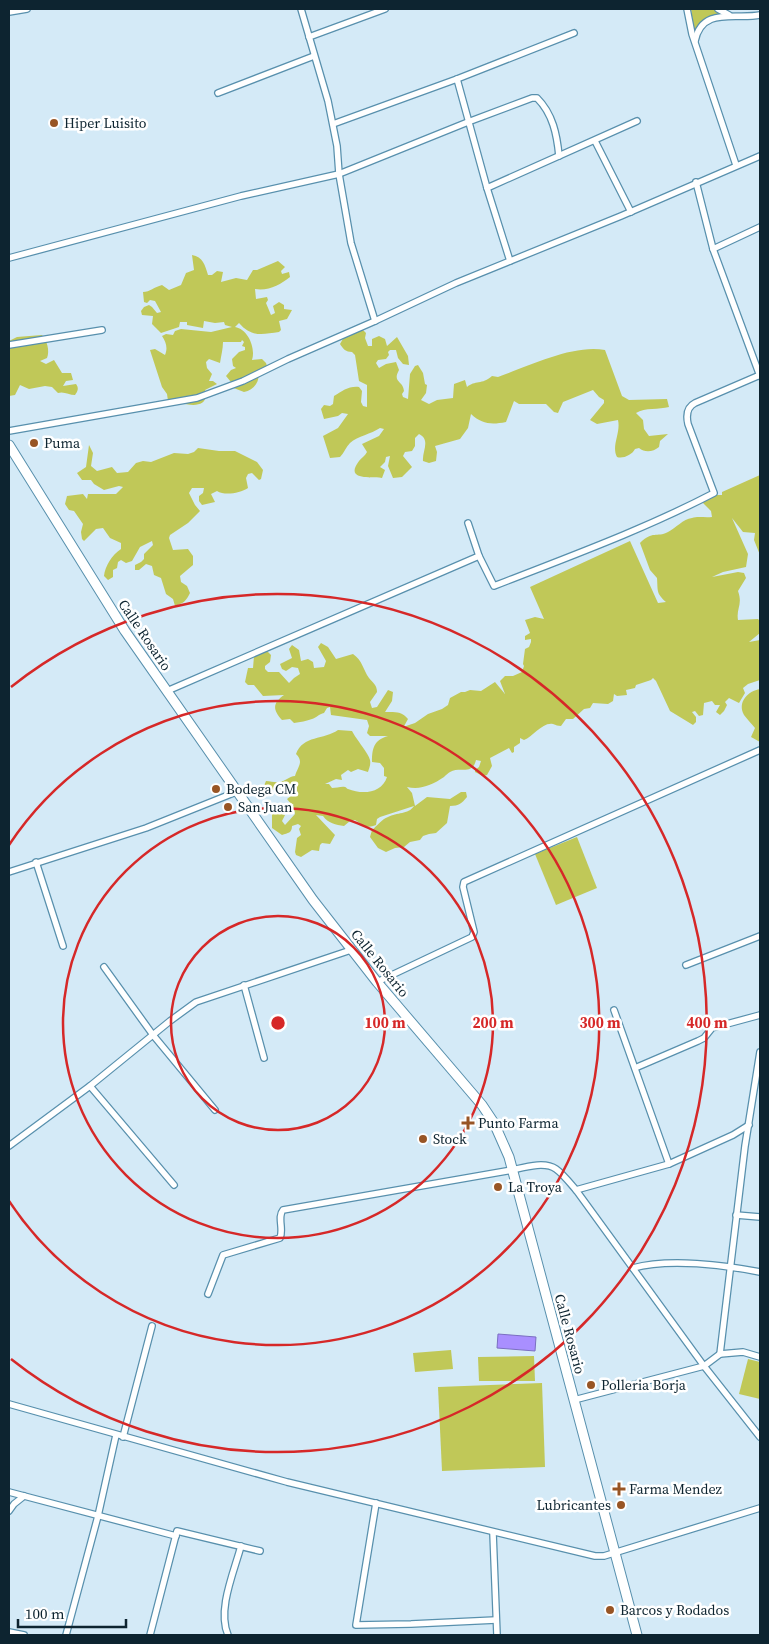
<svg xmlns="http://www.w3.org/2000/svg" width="769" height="1644" font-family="'Source Serif 4',serif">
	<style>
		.green { fill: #c0c858 }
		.water { fill: #a98fff; stroke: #7a6fc1 }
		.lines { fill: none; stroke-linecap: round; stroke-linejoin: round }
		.street-casing { stroke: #5890ad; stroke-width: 8 }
		.primary-casing { stroke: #5890ad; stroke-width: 11 }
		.street { stroke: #fff; stroke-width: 5.5 }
		.primary { stroke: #fff; stroke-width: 9 }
		.ring { fill: none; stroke: #d62828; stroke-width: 2.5 }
		.poi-dot { fill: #985525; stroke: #fff; stroke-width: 2 }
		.labels { text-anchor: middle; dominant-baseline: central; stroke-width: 5; stroke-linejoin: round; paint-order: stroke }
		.poi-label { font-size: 14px; fill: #0d2430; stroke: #fff; text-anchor: start }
		.street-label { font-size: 14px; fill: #0d2430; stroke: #fff }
		.centre { fill: #d62828; stroke: #fff; stroke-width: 2.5 }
		.ring-label { font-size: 15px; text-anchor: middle; font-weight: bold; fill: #d62828; stroke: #fff; stroke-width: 5; stroke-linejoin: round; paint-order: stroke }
	</style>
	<rect width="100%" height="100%" fill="#d4eaf7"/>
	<g class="green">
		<path d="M691,9H713L721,13L708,18L694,30Z"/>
		<path d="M192,255C203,257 205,265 208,275H212L217,271L223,272L221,282L236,278L247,280L253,270H257L278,261L285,267L281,271L282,274L289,272L290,277C280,285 269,291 255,289L256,299L267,297L268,300L266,303L271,315L275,313L273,306L279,302L284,305V309L292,310L287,319L279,321L281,330L279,332C263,334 252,338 239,323L235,327C248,329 256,348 252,360L262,359L266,363L267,366L258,370C261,381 254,390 244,392L231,387V382L226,376L231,370L236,368L233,366L232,359L239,352L245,350V347L242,346L244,342L242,340L241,342H223C223,349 221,356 220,363L209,359L206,362L207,368L212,374L209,381H213L217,384L205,390C211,414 179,402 168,401L167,394L162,387L150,350L155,349L165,355C168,348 166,342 162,336L166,334L173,335L175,331L181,329L211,332L232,327L225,325L224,322L215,323L204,321L203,328L187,325V322H180L179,327L161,333L152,324L153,316L142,315L141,311L144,307L149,305L152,307L157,313L161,312L155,301L150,300L147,303L144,302L143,292C150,292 154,287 162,285L169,290L181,285L186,273L194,270Z"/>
		<path d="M362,329L366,333L365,338L368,346H372V339L379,336L385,339L387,346L397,337L408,356L409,365L403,364L398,358L396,350H390L388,352L389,355L386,359L378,360L376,363L379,368L386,364L396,362L399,370C392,383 403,380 404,391L402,394L403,397L408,399L410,374L415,366L418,365L423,373L425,384L427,385L426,393L421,400L429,404L437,400L453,398L454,384L465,380L467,387C475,380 482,385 492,376L498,377C529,366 573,344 605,350L622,396L629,400L667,399L669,407C659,410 645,407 636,413L643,420L644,429L649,436L668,434L660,441L659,447C653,452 645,453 639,448L635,449C632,455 623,459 617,457C611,446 621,433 618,420L597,424L590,420L604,403V400L599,397L593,390L563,402L558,413L554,412L546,404H519L514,401L506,422C491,425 482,424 471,414L468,428L460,439L435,446L437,452L436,461L429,463L423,461C422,451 431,440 419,434L415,438V446L412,451L405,452L403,456L412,467L402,477L393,478L388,466L390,456L386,457L385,462L380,467L385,470L382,478C375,476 343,482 359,461C361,458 365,456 367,452L362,444L379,436L384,429L380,428C371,434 358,436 350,443C346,447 344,453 340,457L330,458L323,436L338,428L348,414L342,413L338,416L324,419L321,409L324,405L330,406L333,404L334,396C343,391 348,386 359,387L362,391L361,402L363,406L367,407V385L359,381L355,355L352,352C346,352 343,349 340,344L344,337Z"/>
		<path d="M42,335C47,340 50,351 47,358L40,361L46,364L54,360L62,373H71L73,380L66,381L63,386L76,384C79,388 78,391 75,395C69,395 64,391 58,393L52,387L45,386L29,389L20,385L15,395L9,396V341L17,337Z"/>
		<path d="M89,445L93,453L91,466L97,471L112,467L117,473L128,472L136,463L143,461L151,462L174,453L188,454L194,452L198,448L219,451H235L257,462L263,470L261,479L259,480L252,473L248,474L246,478L248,488C240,493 225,496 217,491L211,494L215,502L202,505L199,501V496L203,493L204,488H192L189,493L195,505L200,511L188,523L170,535L169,538L173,550L188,549L193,556V565L180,576L181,582L187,586L190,593C186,601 184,603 175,606L173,599L166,594L161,578L154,575L152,566L146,564L139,570H135V565L141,562L144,559V554L153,545L152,541L140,547L132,561L126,563L121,560L118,562L117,568L113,570V577L108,580L104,576C105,566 112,555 121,549V543L110,538L103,528L96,529L84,541L82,539L81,532L83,524L74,511L69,510L65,504L67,496L83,494L87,499L88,494H116L123,487L119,486L104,490L94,484L91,480H82L77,473L86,467Z"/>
		<path d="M760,475V555L754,540L755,533L743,532L732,518L748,554L746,567L723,572L712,577L738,572L744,573L746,578L738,591C743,605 736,608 738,620L758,619L760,621V633L749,642L760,640V680L748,684L743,688L745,693L739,703L729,698L725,702L727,705L724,711L720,715L716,712L720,705H715L712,701L704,703L703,715L699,716L695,711L692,712L696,717V722L693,725L670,711L656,681L653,678L651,680L636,685L635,688L626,690L627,695L617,696L614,694L613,701L608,704L593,703L590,708L584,709L573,719H566L561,726C558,726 556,725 553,724C542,722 533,737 524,740L520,738V743L514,747V752L512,753L509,748L490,758L492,766L487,775L483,776L475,772V770L479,767L481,761L476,760C472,776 461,766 450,772C448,773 446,775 444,777C432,785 421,790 407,787L412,793L415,806L427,797L450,799L461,792H466L467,797C462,803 459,806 450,806L447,823L436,833L429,834L423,836L420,840L410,842L404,847L395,848L386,852L378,848L370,837L372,830C377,826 382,819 388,817C397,812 408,815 414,806L380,817L377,819L376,825C366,829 363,825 355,820L350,821L344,826C336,825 328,823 323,816L316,815L335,835L330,844L322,843L320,845L319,851L312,850L301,857L296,855L295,852L297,838L301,835L299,829L301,826L298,824L292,826C292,833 288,833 282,835L272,828V814L274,812L285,815L282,821L285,825L295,814L294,811L288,813L287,808L294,804H291L287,799L291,796H295L296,788L290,784C281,790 274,791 263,788L266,781C271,781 275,783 279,782C285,782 289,776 295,776C298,766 304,762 296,754C303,735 324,740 338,730L352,731C356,739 369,754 370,760C371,765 369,768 368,772L358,769L351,772L348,770L341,775L342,780L336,779L325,784H329L332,788C336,788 342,786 345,787C346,787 347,789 348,789C363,795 382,793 387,777L384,776V768L380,763L372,762C372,748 374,740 388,736H370L367,733L369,726L367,720L331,715L330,707L327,708L324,713C319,714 316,718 312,719C307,721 300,722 294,723L290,719L282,720C272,709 273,703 284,695L263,696L254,685H248L245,682L248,668H253L254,656L267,651L271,655L270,662L265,666V669L268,672H279L289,683L294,678L300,674L298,668L292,667L286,671L282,669L280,664L292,658L289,649L292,645L299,650L301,661L308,659L313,662L314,668L324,667L326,661L318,647L321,643L328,647L336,659L353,654C363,661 363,670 369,678C373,683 377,685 377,692L370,702L372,708L377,707L388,690L393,692L392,701L385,712C394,712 402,711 408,719L403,728L406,726L415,723L428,714L442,709L448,705L450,698L461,692H465L470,690L481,691L495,682L505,694L500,681L505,676H513L522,672L524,666L523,664L525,649L529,647L531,642V639L525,640V636L530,633L525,620L535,617L544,619L530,587L630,541L658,603L666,602C656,593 658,591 657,578L650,570L640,543C653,530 656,538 668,532C676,528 683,519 692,518C698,516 705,518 712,517L711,511L702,502L715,495H722V492Z"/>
		<path d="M760,689V742L751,737L755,728C751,723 747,719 744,715C737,702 748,691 760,689Z"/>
		<path d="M577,837L597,888L556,905L535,854Z"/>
		<path d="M451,1350L453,1369L415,1372L413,1353Z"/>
		<path d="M534,1356L535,1381H479L478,1357Z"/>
		<path d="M748,1359L760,1362V1399L739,1394Z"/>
		<path d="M542,1383L545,1467L442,1471L438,1387Z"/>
	</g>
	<path class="water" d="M498,1334L536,1337L535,1351L497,1348Z"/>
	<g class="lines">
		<defs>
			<g id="street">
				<path d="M301,9L328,101L337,146L339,174L351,243L375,321"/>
				<path d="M687,9L692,34L736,165"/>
				<path d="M718,9L729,15"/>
				<path d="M9,12L27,9"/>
				<path d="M309,37L385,9"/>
				<path d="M695,41C702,6 736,20 760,15"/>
				<path d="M457,79L487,188L510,261"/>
				<path d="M218,93L314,56"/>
				<path d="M333,124L457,79L574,33"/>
				<path d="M595,141L631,212"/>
				<path d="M696,182L713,249L760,376"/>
				<path d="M487,188L637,121"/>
				<path d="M713,249L760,227"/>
				<path d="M9,258L241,196L339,174L468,122L532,98H537C553,114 557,135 559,156"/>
				<path d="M9,345L102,330"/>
				<path d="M9,431L197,398L243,381L288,359L375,321L456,283L621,216L760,156"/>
				<path d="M468,523L479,556L494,586C568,557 643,530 714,493L688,424C686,415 687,407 695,403L760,375"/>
				<path d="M167,691L479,556"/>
				<path d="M36,862L63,946"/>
				<path d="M9,872L146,828L236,792"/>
				<path d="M686,965L760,936"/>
				<path d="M104,967L153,1035L215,1110"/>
				<path d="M377,982L472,937L474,932L463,887L464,882L760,750"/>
				<path d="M244,985L264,1058"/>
				<path d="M614,1010L669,1164"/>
				<path d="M635,1068L698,1041L704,1038L712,1028L760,1015"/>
				<path d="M90,1086L174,1185"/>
				<path d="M9,1146L90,1086L170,1021L196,1002L351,950"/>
				<path d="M576,1190L669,1164L733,1135L749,1125"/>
				<path d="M736,1215L760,1217"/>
				<path d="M633,1268C669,1258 725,1265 760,1272"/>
				<path d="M208,1294L223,1255L280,1238C284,1229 277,1217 283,1210L512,1170C525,1167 545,1161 556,1169C563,1174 570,1183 576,1190L704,1366L760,1437"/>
				<path d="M720,1354L743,1352L760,1357"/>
				<path d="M574,1400L704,1366L720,1354L745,1146L760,1052"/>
				<path d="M9,1404L287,1482L595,1556H604L760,1508"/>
				<path d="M123,1437L152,1326"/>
				<path d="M9,1492L176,1536"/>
				<path d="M376,1503L356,1625L411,1624L496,1620"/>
				<path d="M9,1511L14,1504L24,1496"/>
				<path d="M493,1533L497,1635"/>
				<path d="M9,1632L24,1635"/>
				<path d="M66,1635L98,1516L116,1435"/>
				<path d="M150,1635L177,1531L260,1551"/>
				<path d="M228,1635C217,1610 234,1572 241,1546"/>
			</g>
			<path id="primary" d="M9,445L125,631L313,900L377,982L482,1105L494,1123L509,1157L637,1635"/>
		</defs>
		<use href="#street" class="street-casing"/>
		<use href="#primary" class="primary-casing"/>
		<use href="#street" class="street"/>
		<use href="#primary" class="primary"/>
	</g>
	<g class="ring">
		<circle cx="278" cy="1023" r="107"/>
		<circle cx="278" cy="1023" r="215"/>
		<path d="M9 845A322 322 0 1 1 9 1201"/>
		<path d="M11 687A429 429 0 1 1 11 1359"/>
	</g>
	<g class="poi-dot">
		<circle cx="54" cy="123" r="5"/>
		<circle cx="34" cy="443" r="5"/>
		<circle cx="216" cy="789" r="5"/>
		<circle cx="228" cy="807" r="5"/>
		<path d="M465.5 1115.5h5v5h5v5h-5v5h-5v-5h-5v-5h5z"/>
		<circle cx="423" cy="1139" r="5"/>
		<circle cx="498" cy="1187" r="5"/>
		<circle cx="591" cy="1385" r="5"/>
		<path d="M616.5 1481.5h5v5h5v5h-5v5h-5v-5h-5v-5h5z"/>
		<circle cx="621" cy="1505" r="5"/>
		<circle cx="610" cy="1610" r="5"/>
	</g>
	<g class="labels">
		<g class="poi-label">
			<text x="64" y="123">Hiper Luisito</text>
			<text x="44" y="443">Puma</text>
			<text x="226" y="789">Bodega CM</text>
			<text x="238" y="807">San Juan</text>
			<text x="478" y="1123">Punto Farma</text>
			<text x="433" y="1139">Stock</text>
			<text x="508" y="1187">La Troya</text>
			<text x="601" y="1385">Polleria Borja</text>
			<text x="629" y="1489">Farma Mendez</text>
			<text x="611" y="1505" text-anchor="end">Lubricantes</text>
			<text x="620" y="1610">Barcos y Rodados</text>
		</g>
		<g class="street-label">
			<text transform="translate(145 635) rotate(56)">Calle Rosario</text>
			<text transform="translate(380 963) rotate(51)">Calle Rosario</text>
			<text transform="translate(570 1334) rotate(75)">Calle Rosario</text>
		</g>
	</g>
	<circle cx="278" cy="1023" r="8" class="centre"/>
	<g class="ring-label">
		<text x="385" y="1028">100 m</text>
		<text x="493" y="1028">200 m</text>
		<text x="600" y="1028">300 m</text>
		<text x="707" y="1028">400 m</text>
	</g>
	<rect width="769" height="1644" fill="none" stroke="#0d2430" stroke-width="20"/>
	<path d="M18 1619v8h108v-8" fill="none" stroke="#0d2430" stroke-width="2.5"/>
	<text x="25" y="1619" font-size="15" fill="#0d2430" stroke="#ffffff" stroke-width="4" paint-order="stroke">100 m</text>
</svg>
